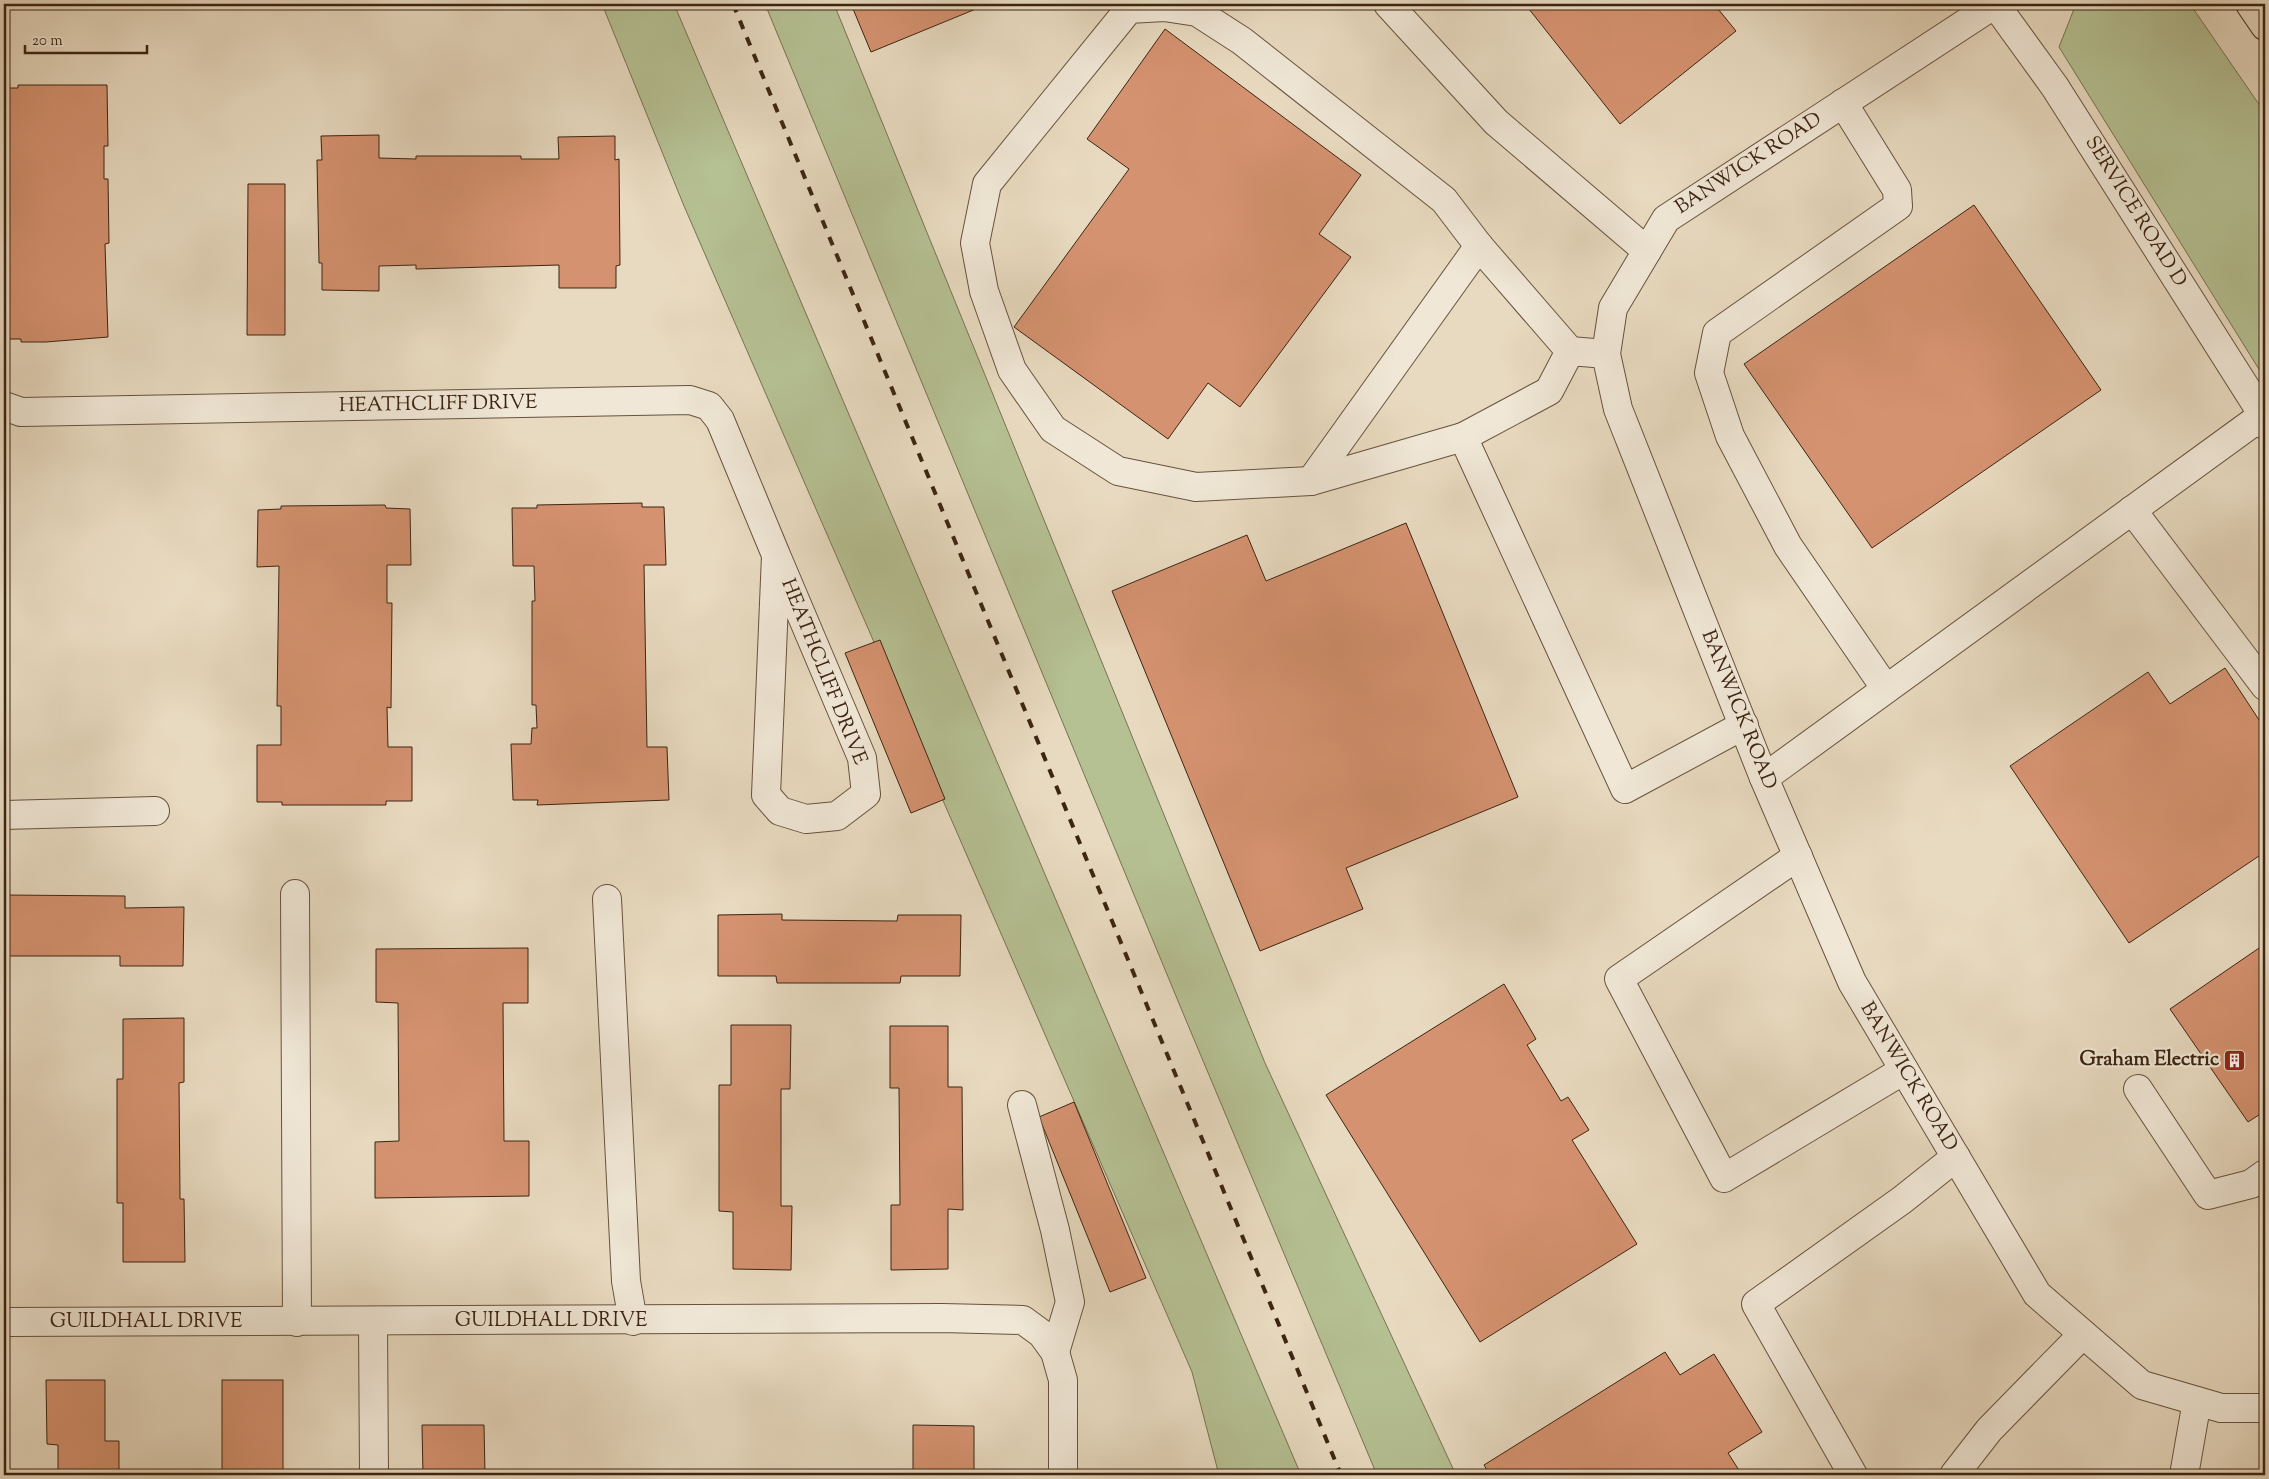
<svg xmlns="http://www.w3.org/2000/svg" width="2269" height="1479" font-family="'Sorts Mill Goudy',serif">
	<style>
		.green { fill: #b5c093; stroke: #787252 }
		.building { fill: #d59270; stroke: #3c2512 }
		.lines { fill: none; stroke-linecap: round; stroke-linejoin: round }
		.minor-casing { stroke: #67523e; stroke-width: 30 }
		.highway-casing { stroke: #3c2512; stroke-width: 30 }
		.minor { stroke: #f0e7d6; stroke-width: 28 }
		.highway { stroke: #e8dac0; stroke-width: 28 }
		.rail { stroke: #3c2512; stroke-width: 4; stroke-dasharray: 9 9; stroke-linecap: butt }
		.labels { text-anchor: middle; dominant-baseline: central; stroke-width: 4.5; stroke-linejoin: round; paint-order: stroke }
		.street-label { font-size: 20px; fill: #3c2512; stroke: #f0e7d6 }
		.poi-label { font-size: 20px; font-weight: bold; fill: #3c2512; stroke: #f0e7d6; text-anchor: end }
	</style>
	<rect width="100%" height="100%" fill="#e8dac0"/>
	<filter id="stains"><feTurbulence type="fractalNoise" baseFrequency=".004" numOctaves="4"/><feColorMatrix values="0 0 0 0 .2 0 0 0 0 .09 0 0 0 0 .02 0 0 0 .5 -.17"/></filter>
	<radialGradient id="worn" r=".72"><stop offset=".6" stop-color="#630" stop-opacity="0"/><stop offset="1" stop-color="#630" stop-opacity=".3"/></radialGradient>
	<g class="green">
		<path d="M602,4H674L1301,1475H1219L1192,1372L684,206Z"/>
		<path d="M765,4H834L1265,1063L1456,1475H1377L1188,1025Z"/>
		<path d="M2076,4H2190L2265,113V379L2059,47Z"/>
	</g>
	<g class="building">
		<path d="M851,4H988L871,52Z"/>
		<path d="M1525,4H1714L1736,31L1620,124Z"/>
		<path d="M1165,29L1361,175L1319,234L1351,257L1240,407L1208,383L1168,439L1014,327L1129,169L1087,139Z"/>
		<path d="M18,85H107L108,146H104V179H108L109,243L105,244L108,337L46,342H21V339H4V88H18Z"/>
		<path d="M379,135V158L416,159V156H521V159H559L558,137L615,136V160L619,159L620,265L616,266V288H559V265L416,269V265L379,266V291L322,290V263H319L317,160H322L321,136Z"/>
		<path d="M248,184H285V335H247Z"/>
		<path d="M1974,205L2101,390L1872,548L1744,364Z"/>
		<path d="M642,503V507H664L666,565H644L647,747H667L669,800L537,805L538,800H513L511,744H531L532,728H537L536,705H532V601H535L534,566H513L512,508H537V505Z"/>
		<path d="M385,505L386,508L410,509L411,565H387V603H392L391,708L387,707L388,747H412V801H386V805H282V802H257V745H281V706H277L279,566L257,567L258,510L281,509V506Z"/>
		<path d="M1406,523L1518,797L1346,868L1363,909L1260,951L1112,591L1247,535L1266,581Z"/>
		<path d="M880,640L945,799L911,813L845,653Z"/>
		<path d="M2225,668L2265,729V852L2129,943L2010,766L2148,672L2170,704Z"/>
		<path d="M4,895L125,896V908L184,907L183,966H120V956H5L4,966Z"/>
		<path d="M782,914V920L897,921L898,915H961L960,976H901L900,983H777L776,976H718V915Z"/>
		<path d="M2265,944V1111L2248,1122L2170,1009Z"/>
		<path d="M528,948V1003H503L504,1141H529V1196L375,1198V1142L399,1141L398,1003L376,1002V949Z"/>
		<path d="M1504,984L1536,1039L1527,1045L1561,1101L1568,1097L1589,1130L1572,1140L1637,1244L1480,1342L1326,1095Z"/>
		<path d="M184,1018V1082L179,1083L180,1199H184L185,1262H123V1203H117V1079H123V1019Z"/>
		<path d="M731,1025H791L790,1089H781V1206H792L791,1270L733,1269V1212L719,1211V1085H731Z"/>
		<path d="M890,1026H948V1087H962L963,1210L948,1209V1269L891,1270V1205H900L899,1088H890Z"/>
		<path d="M1074,1102L1146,1278L1110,1292L1039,1117Z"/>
		<path d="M1665,1352L1680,1375L1714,1354L1762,1432L1728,1453L1742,1475H1490L1484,1465Z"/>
		<path d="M46,1380H105V1441H119V1475H58V1445L47,1444Z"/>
		<rect x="222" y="1380" width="61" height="95"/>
		<path d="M422,1425H484L485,1475H423Z"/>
		<path d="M913,1425L974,1426V1475H913Z"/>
	</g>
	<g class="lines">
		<defs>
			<g id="minor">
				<path d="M1388,4L1496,122L1647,251"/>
				<path d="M1843,103L1897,190L1898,206L1717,333L1709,373L1730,436L1788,546L1886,689"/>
				<path d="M1570,351L1549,391L1463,437L1311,481L1196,487L1118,471L1053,429L1012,370L984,291L975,243L987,184L1129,9L1164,7L1197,12L1242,41L1444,200L1479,246L1570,351L1606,354"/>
				<path d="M4,406L21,412L690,400L709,406L720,420L776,555L766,795L780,811L806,819L837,816L866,794L862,758L776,555"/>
				<path d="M2265,425L2262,420L2263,415L2055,87L1995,4L1666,219L1613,308L1606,354L1618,409L1764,778L1852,982L2037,1294L2142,1385L2221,1408H2265"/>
				<path d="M1463,437L1625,789L1744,725"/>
				<path d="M1311,481L1479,246"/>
				<path d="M2132,510L2265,686"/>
				<path d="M1764,778L2263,415"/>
				<path d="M4,815L155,811"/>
				<path d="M1798,856L1619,979L1724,1178L1904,1070"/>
				<path d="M295,894L297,1322"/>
				<path d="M607,899L626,1281L633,1321"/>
				<path d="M2138,1089L2208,1195L2251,1184L2265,1174"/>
				<path d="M1022,1105L1055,1230L1070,1302L1055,1352"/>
				<path d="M373,1321L374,1475"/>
				<path d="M4,1322L942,1318L1023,1320L1042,1334L1055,1352L1063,1380V1475"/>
				<path d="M1853,1475L1756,1304L1902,1200L1956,1157"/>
				<path d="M1954,1475L1989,1430L2083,1334"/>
				<path d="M2184,1475L2197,1401"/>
			</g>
			<path id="highway" d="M2250,4L2265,26"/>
		</defs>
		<use href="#minor" class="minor-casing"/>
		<use href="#highway" class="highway-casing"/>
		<use href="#minor" class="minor"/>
		<use href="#highway" class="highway"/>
		<path class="rail" d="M733,4L1341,1475"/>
	</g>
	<defs>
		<symbol id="building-square" viewBox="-11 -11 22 22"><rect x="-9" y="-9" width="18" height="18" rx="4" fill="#8f2418" stroke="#f0e7d6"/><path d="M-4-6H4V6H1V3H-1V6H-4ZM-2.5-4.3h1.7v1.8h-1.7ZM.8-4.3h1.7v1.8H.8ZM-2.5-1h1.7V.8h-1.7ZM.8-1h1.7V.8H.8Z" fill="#fff"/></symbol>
	</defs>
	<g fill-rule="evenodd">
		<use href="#building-square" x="2222" y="1048" width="25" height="25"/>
	</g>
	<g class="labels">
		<g class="street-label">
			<text transform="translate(1749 164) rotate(-33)">BANWICK ROAD</text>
			<text transform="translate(2135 212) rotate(58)">SERVICE ROAD D</text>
			<text transform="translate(438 405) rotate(-1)">HEATHCLIFF DRIVE</text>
			<text transform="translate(823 672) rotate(68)">HEATHCLIFF DRIVE</text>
			<text transform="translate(1738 710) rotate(68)">BANWICK ROAD</text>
			<text transform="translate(1908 1077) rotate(59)">BANWICK ROAD</text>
			<text x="551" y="1321">GUILDHALL DRIVE</text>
			<text x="146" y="1322">GUILDHALL DRIVE</text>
		</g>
		<g class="poi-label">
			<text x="2219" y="1060">Graham Electric</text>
		</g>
	</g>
	<rect width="2269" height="1479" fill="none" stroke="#e8dac0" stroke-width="20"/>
	<rect x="5" y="5" width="2259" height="1469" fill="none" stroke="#3c2512" stroke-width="2.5"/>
	<rect x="10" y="10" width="2249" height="1459" fill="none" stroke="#3c2512"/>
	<path d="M25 45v8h122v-8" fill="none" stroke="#3c2512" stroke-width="2.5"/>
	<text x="32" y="45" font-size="15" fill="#3c2512" stroke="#f0e7d6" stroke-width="4" paint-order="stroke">20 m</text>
	<rect width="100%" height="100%" filter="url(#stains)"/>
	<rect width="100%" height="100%" fill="url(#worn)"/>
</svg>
